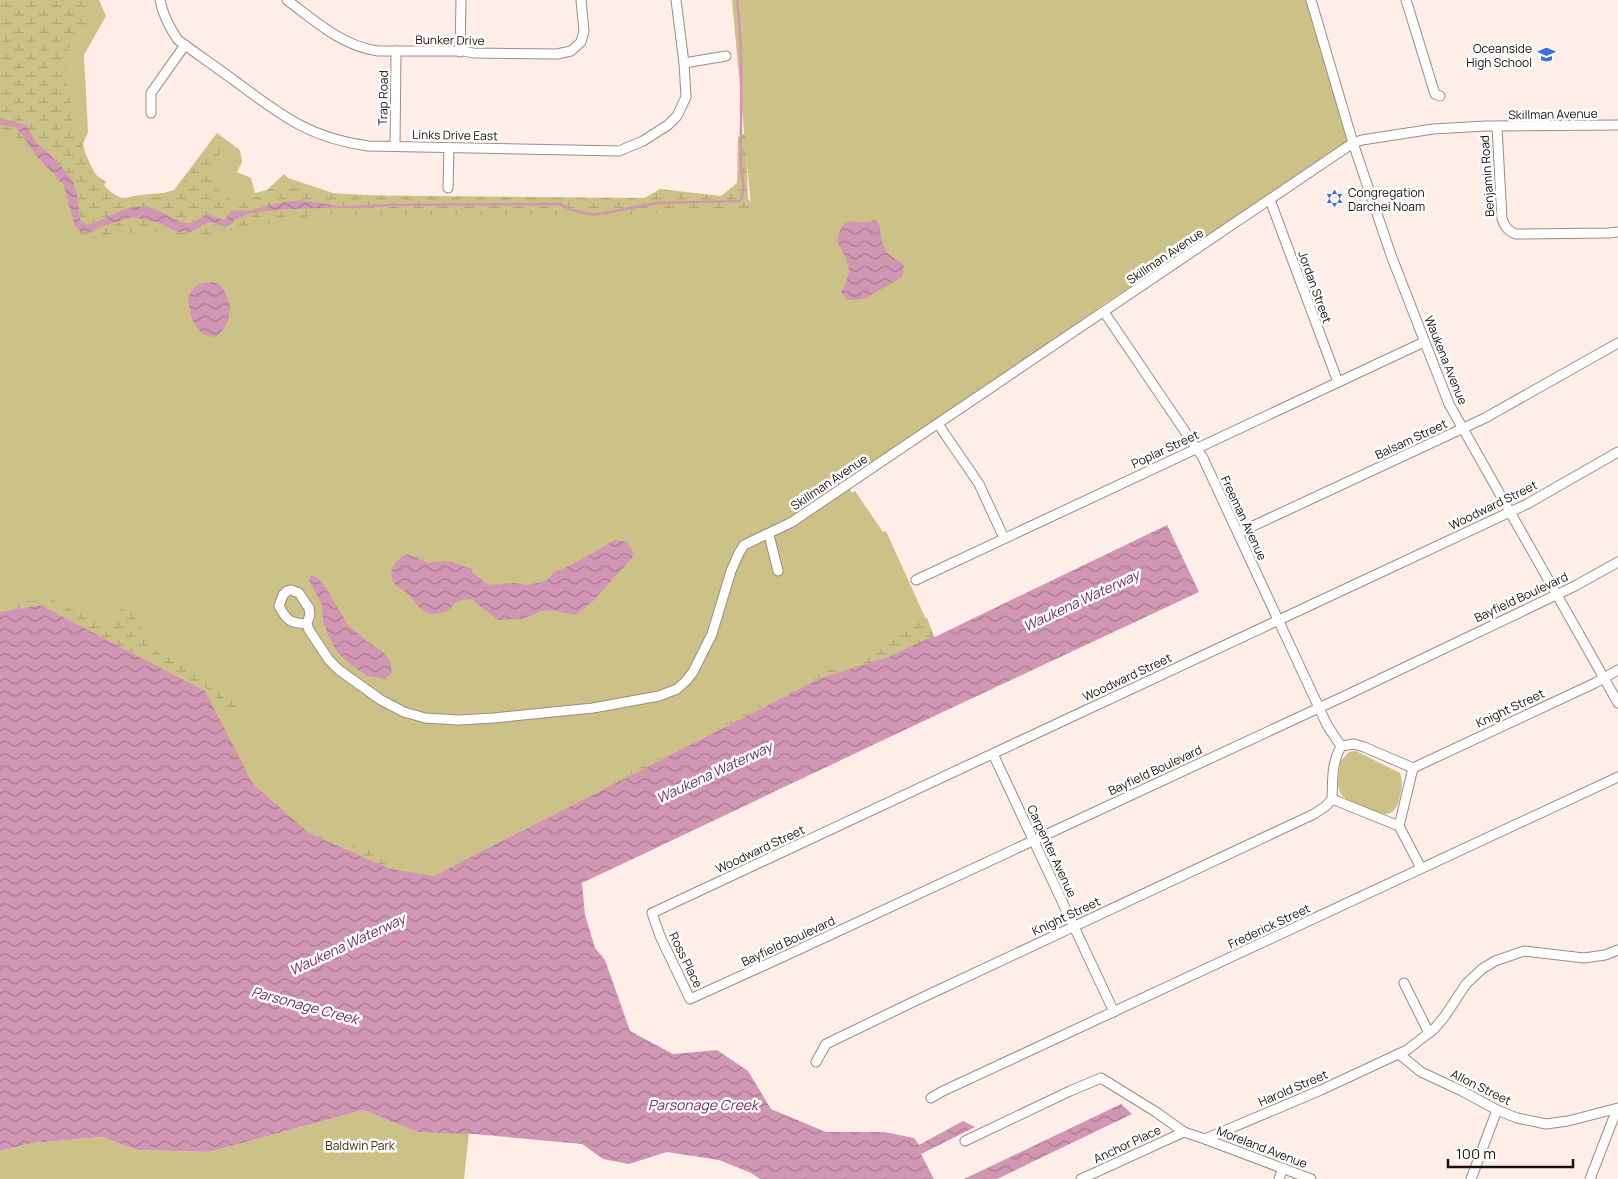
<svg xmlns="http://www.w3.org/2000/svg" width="1618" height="1179" font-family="Manrope,sans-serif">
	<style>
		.green { fill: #ccc287 }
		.wetland { fill: url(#wetland-marsh) }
		.water { fill: url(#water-waves) }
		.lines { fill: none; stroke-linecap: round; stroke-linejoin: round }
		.stream { stroke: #d196b4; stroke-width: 2.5 }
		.minor-casing { stroke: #9f8c84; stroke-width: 11 }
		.minor { stroke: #fff; stroke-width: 9 }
		.labels { text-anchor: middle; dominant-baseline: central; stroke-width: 5; stroke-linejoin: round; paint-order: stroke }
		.street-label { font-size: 12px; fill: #17100d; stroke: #fff }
		.poi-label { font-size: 12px; fill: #17100d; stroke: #fff; text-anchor: end }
		.park-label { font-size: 12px; fill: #3b3300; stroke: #fff }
		.water-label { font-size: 14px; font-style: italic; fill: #752f57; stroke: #fff }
	</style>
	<defs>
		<pattern id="wetland-marsh" width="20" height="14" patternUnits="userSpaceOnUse" patternTransform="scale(1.25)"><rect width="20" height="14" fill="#ccc287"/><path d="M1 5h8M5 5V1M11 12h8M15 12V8" fill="none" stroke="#aea673"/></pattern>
		<pattern id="water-waves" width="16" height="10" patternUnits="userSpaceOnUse" patternTransform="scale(1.25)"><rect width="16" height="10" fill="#d196b4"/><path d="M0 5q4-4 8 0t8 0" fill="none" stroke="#a97991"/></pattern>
	</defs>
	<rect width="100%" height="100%" fill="#feeee7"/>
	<g class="green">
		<path d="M0,0H99L106,16L84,55L88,132L83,144C86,161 105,196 124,198C128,198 131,196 135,196C149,193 161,195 174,190L217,133L240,150L242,162L237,172L251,178L255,193L267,190L284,174L288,178L333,193L408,198L751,207L732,0H1310L1352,143L1107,302L847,485L852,493L855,491L883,532L886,531L934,637L435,881L356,876L40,605L0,612Z"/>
		<path d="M1356,751L1400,773C1403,781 1402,788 1400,796C1395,824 1377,813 1359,805C1353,802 1343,799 1340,792C1336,784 1340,770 1340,762L1349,752Z"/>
		<path d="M363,1110L417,1132L469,1133L464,1179H0V1151L33,1143L102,1137L137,1150L209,1152Z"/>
	</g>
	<g class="wetland">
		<path d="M0,0H86L89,11V27L69,47L64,73L70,102L89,170L106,182L102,189L123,200L165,197L176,191L218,137L226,143L217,158L213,181L223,197L246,203L277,184L335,195L644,198L660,189L721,196L737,183L738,137L746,133L748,199L754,205L752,209L619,215H314L177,241L154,230L88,239C65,228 74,205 62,186C53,172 39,161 27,150C24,146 21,141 18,138C12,133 7,132 0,130V125L15,127L19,131L38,158L63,183L75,226L93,232L103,226L133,217L157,222L177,232L200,228L207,223L212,222L218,226L237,218L257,213L297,208H333C322,205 309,200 298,201C276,201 256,211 234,210L224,220H201L190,224L179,221L150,208L120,210L96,223L87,225L80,220L79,213L58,164L48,152L36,143L32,134L16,121L0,118Z"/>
		<path d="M50,599L111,627L125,599L140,613L141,636L151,648L160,653L186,663L237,703L250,720L243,712L229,711L210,690L194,683L153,660L145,652L132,653L40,605L0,612V610L12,607L28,601Z"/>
		<path d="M927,618L934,636L888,657L821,678L560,811V808L748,712L811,675L864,660L899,634Z"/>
		<path d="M309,833L395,858L406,866L403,871L390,869Z"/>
	</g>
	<g class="water">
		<path d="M0,118L26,125L36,143L48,152L72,179L77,195L80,220L87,225C110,220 123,202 150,208C174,214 183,235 207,214L224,220L234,210L249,211L278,203L299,200L332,205L333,208C315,208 238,208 231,224L225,227L212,222L207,223L189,233L184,231L177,232L157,222L133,217L103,226L87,234L81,232L75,226L63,183L38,158L19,131L15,127L0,125Z"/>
		<path d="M874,220L879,223C881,234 881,248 891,256C896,260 901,261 904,266L902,277L864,299L847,300L841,292C855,268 848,263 837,241C845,208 855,229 874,220Z"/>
		<path d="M211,282C214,283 217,283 219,284C222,286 224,291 226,294C234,309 229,328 215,337C193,335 190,315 188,297C194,286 198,283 211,282Z"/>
		<path d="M1167,525L1199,592L894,735L582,883L585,915L595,948L605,960L630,1031L673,1054L717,1050L748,1071L771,1109L826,1132H884L914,1138L919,1145L963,1121L975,1127L921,1154L934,1179H760L751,1173L719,1160L667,1152L629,1164L603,1159L582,1144L474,1134L417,1132L363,1110L209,1152L137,1150L102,1137L33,1143L0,1151V612L40,605L205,691L253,784L309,833L390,869L434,876L821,678L888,657L934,636L935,637L941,634Z"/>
		<path d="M615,540L627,542L633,552L632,558L593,601L575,615L550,610L539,612L523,619L498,620L471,599C468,600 462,599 459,601C450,605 451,613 436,614C423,615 416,604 409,595C405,591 400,589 396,585C385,574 395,561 406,554L418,558L428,563L444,561L453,562L471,569L473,573L489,585L514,583L528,585L546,581L553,573L575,563Z"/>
		<path d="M310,576H315L323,583L348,625L369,643L383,652L390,661L392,673L385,679L367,676L351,665L337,652L328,635L323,620L322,605L309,580Z"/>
		<path d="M1121,1104L1132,1114L997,1179H964Z"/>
	</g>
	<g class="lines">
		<path class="stream" d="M331,207H353L391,205L559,204L572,210L594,215L657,203L740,201C747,191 741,176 741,164C740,110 744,54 737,0"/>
		<defs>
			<g id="minor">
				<path d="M160,0C163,16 169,27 178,40C197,54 216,67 235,81C281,115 309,138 368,146L619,151L643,141L668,125L677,116L686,97L684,63L676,0"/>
				<path d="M287,0C315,21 342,46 378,51H464L473,53L557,54L571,51L581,42L584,31L581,0"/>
				<path d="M1311,0L1353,143L1391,255L1449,404L1618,703"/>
				<path d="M1406,0L1435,94L1440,96"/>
				<path d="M460,52L461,0"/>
				<path d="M684,63L726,56"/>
				<path d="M151,113V93L185,45"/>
				<path d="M1497,127L1502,219C1505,227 1508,231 1516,234L1609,233L1618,232"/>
				<path d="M395,146L396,51"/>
				<path d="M448,188L449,147"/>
				<path d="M1270,200L1338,382"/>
				<path d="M1104,312L1203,458L1327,725L1341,746"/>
				<path d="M938,424L979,484L1004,538"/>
				<path d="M1618,452L1527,504L652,913L660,936L690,999L787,955L1351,693L1575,586L1618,562"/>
				<path d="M1238,533L1485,418L1618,343"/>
				<path d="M769,535L778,571"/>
				<path d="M916,580L1424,342"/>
				<path d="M307,624C290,623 287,621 279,606L283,595L287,591L291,590L299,593L309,608L310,614L307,624L309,630L329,660L339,670L381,700L404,712L425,718L458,720L494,718L593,708L659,696L677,689L686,681L693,672L712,634L731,571L739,553L744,545L792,522L1353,143L1362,140L1433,129L1486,126L1618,125"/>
				<path d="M993,754L1114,1012"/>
				<path d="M1413,768L1595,683L1618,670"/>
				<path d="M1332,799C1333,779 1331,765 1341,746L1354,744L1364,747L1413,768"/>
				<path d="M1332,799L1399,826L1421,868"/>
				<path d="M1399,826L1413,768"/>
				<path d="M1404,983L1429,1033"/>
				<path d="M1399,1054L1421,1072L1462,1091L1497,1110L1517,1118L1546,1124L1568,1121L1618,1108"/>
				<path d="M816,1062L826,1044L915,1001L1314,814L1326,806L1332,799"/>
				<path d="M931,1098L941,1092L1618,777"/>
				<path d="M1205,1139L1311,1179"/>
				<path d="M965,1141L1070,1091L1101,1078L1156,1112L1184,1132L1205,1139L1321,1090L1407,1050L1434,1029L1445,1016L1466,984L1482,969L1495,961L1524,951L1584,958L1605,955L1618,950"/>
				<path d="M1081,1179L1184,1132"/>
				<path d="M1279,1179L1283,1168"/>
				<path d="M1471,1179L1497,1110"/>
				<path d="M1590,1179L1617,1109"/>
			</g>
		</defs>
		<use href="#minor" class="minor-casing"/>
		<use href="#minor" class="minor"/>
	</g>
	<defs>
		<symbol id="school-bare" viewBox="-9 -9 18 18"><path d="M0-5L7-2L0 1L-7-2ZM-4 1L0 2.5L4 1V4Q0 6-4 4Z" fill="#3b70e0" stroke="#fff" stroke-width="2.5" paint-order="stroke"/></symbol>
		<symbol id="synagogue-bare" viewBox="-9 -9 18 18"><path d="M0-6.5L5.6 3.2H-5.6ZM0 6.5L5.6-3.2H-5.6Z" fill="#3b70e0" stroke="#fff" stroke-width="2.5" paint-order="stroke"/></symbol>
	</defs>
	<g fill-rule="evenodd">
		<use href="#school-bare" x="1534" y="42" width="25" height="25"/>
		<use href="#synagogue-bare" x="1322" y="186" width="25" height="25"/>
	</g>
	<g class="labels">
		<g class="street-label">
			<text transform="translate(450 40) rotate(1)">Bunker Drive</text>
			<text transform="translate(383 98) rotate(-89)">Trap Road</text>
			<text transform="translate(1553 114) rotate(-1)">Skillman Avenue</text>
			<text transform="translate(455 135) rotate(1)">Links Drive East</text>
			<text transform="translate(1487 176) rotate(-94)">Benjamin Road</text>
			<text transform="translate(1165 256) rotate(-34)">Skillman Avenue</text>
			<text transform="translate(1315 287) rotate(70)">Jordan Street</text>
			<text transform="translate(1446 360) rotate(68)">Waukena Avenue</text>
			<text transform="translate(1411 439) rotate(-25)">Balsam Street</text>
			<text transform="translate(1165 449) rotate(-25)">Poplar Street</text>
			<text transform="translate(829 482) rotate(-34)">Skillman Avenue</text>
			<text transform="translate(1493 505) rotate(-26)">Woodward Street</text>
			<text transform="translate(1244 518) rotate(65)">Freeman Avenue</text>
			<text transform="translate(1521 597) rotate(-25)">Bayfield Boulevard</text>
			<text transform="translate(1127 677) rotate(-25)">Woodward Street</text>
			<text transform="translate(1510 708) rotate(-25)">Knight Street</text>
			<text transform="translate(1155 770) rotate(-25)">Bayfield Boulevard</text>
			<text transform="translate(760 849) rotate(-25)">Woodward Street</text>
			<text transform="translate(1052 851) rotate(65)">Carpenter Avenue</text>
			<text transform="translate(1066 916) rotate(-25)">Knight Street</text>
			<text transform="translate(1269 926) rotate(-25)">Frederick Street</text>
			<text transform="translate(788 941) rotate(-25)">Bayfield Boulevard</text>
			<text transform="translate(686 960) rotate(64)">Ross Place</text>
			<text transform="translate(1481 1087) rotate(26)">Allon Street</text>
			<text transform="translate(1293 1088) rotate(-23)">Harold Street</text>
			<text transform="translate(1127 1144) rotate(-25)">Anchor Place</text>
			<text transform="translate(1262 1147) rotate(21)">Moreland Avenue</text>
		</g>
		<g class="poi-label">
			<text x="1532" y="48">Oceanside<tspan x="1532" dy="14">High School</tspan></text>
			<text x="1348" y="192" text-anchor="start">Congregation<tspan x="1348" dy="14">Darchei Noam</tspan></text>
		</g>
		<g class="park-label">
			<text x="360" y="1145">Baldwin Park</text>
		</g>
		<g class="water-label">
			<text transform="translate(1081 600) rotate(-25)">Waukena Waterway</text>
			<text transform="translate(714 772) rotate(-25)">Waukena Waterway</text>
			<text transform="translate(347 944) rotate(-25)">Waukena Waterway</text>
			<text transform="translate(305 1005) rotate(15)">Parsonage Creek</text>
			<text x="703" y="1104">Parsonage Creek</text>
		</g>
	</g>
	<path d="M1448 1159v8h125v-8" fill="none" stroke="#17100d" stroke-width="2.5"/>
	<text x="1456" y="1159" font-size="15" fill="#17100d" stroke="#ffffff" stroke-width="4" paint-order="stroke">100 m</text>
</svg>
